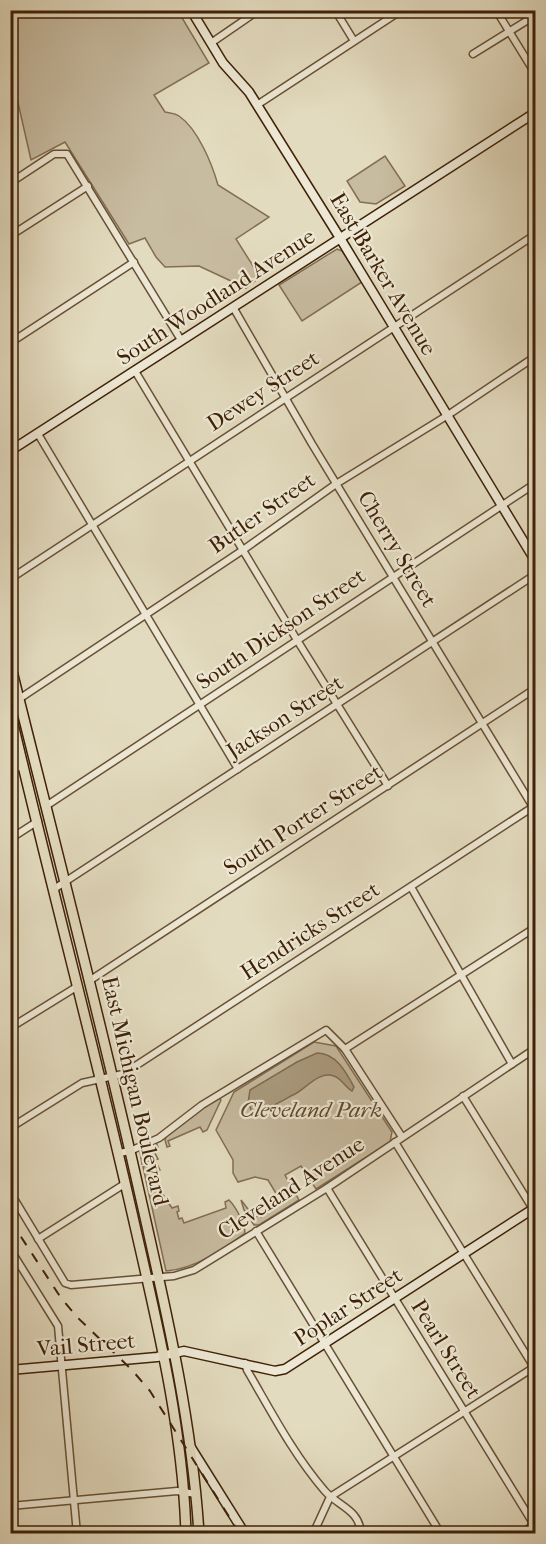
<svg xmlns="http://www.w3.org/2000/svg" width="546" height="1544" font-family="'IM FELL French Canon',serif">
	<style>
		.green { fill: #c7bba0; stroke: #836e53; stroke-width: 1.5 }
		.water { fill: #ab9c80; stroke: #806b4f; stroke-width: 1.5 }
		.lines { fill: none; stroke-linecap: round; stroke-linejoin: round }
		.street-casing { stroke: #685034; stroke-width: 9 }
		.secondary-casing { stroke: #3f2106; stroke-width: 11 }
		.primary-casing { stroke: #3f2106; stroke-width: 12 }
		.street { stroke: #ede8d5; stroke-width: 6 }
		.secondary { stroke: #ede8d5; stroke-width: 8 }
		.primary { stroke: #e3dbbf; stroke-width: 9 }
		.rail { stroke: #3f2106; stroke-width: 2; stroke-dasharray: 10 10; stroke-linecap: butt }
		.labels { text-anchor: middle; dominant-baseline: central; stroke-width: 4.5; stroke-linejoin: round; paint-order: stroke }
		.street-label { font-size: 22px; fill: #3f2106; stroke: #ede8d5 }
		.park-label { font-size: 22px; font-style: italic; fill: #61482c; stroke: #ede8d5 }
	</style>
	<rect width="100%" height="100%" fill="#e3dbbf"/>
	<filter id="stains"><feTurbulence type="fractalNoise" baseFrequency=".00333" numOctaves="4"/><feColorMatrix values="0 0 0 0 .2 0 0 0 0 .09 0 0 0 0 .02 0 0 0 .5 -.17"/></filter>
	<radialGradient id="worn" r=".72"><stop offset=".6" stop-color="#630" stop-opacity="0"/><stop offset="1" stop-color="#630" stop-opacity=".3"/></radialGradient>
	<g class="green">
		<path d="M10,11H178L209,63L154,95L165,112C169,113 175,113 179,116C198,129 212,164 218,185L269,217L236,239L260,277L246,288L199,266L165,267L156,257L145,238L129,244L65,142L31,160L11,72Z"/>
		<path d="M385,156L405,186L376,204L360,202L347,181Z"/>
		<path d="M337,249L342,251L362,282L302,321L279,285Z"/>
		<path d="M314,1042L336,1046L392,1132L390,1142L316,1189L301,1166L285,1175L299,1200L259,1225H254L244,1210L241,1200L251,1213L256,1217L259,1215L261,1217L277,1206V1195L268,1180L255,1177L238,1182L233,1173V1160L216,1130L234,1092Z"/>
		<path d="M218,1098L221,1100L207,1130L203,1132L200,1127L168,1141L170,1146L167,1147L165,1140L166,1137L201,1109Z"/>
		<path d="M156,1142L158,1147L153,1149L158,1159L142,1164L140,1152Z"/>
		<path d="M156,1162L160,1170L151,1177L172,1208L178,1206L179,1211L177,1212L179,1219L182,1218L184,1223L226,1208L225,1202L229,1200C236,1207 245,1224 245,1233C222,1250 195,1269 166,1271L143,1167Z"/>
	</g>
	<path class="water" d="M317,1053C336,1053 346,1072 354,1087L352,1091C346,1088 341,1078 334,1076C318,1071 307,1088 295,1094C286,1098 260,1115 252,1112L248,1103L250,1090L297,1062Z"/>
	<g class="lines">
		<defs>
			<g id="street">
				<path d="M335,10L354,41"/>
				<path d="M496,10L536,75"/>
				<path d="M211,43L259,10"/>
				<path d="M473,54L536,15"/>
				<path d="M257,105L402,10"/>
				<path d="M10,183L54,154H67L181,340"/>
				<path d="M10,236L88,186"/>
				<path d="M233,307L312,444L533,807"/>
				<path d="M10,343L134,262"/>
				<path d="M135,371L297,640L388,786"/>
				<path d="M38,434L238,769"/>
				<path d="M10,579L536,234"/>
				<path d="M10,701L19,699L243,550L336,484L448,415L536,356"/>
				<path d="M10,772L24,764"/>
				<path d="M46,806L536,483"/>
				<path d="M10,839L38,821"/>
				<path d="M411,887L512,1064"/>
				<path d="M54,889L536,574"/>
				<path d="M89,981L536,688"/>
				<path d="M10,1028L78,986"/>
				<path d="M345,1049L536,927"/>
				<path d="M463,1096L536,1214"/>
				<path d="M10,1128L82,1083L123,1074L536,805"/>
				<path d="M395,1142L535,1369"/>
				<path d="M119,1153L130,1151L159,1138L202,1105L326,1030L345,1049L402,1137"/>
				<path d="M327,1188L536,1528"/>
				<path d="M10,1192L65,1283L71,1285L174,1276L194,1270L327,1188L536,1048"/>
				<path d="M256,1231L441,1534"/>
				<path d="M38,1239L126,1183"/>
				<path d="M10,1249L58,1326L77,1534"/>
				<path d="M245,1363L247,1370C271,1411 293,1454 324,1490C337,1506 360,1509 361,1534"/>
				<path d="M10,1506L177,1491L196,1494"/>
				<path d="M313,1534L330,1497L536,1366"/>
				<path d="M521,1534L535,1524"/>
			</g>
			<g id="secondary">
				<path d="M191,10L223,63L249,92L340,238L536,562"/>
				<path d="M10,451L536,112"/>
				<path d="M10,1370L157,1357L184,1351L275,1371L285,1369L536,1207"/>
				<path d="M190,1446L245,1534"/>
			</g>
			<g id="primary">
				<path d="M10,663C54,840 100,1017 140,1195C165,1306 192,1419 199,1534"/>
				<path d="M10,711C50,883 96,1053 135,1226C158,1327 183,1429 186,1534"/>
			</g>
		</defs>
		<use href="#street" class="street-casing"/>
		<use href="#secondary" class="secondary-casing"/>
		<use href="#primary" class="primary-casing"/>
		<use href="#street" class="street"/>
		<use href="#secondary" class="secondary"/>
		<use href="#primary" class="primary"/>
		<path class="rail" d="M10,1220L61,1298L78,1318L132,1370L150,1391L240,1534"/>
	</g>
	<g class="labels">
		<g class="street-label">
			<text transform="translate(383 274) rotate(59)">East Barker Avenue</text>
			<text transform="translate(216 297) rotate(-33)">South Woodland Avenue</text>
			<text transform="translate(263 391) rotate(-33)">Dewey Street</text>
			<text transform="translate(262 513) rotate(-35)">Butler Street</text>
			<text transform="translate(397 549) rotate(59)">Cherry Street</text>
			<text transform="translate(281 629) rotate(-34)">South Dickson Street</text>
			<text transform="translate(285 717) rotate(-33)">Jackson Street</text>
			<text transform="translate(303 820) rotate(-33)">South Porter Street</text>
			<text transform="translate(310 931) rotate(-33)">Hendricks Street</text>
			<text transform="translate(135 1091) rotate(77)">East Michigan Boulevard</text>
			<text transform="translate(291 1188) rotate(-33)">Cleveland Avenue</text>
			<text transform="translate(348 1307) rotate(-33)">Poplar Street</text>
			<text transform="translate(86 1345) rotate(-5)">Vail Street</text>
			<text transform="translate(446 1349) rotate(58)">Pearl Street</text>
		</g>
		<g class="park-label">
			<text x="311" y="1110">Cleveland Park</text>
		</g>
	</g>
	<rect width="546" height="1544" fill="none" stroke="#e3dbbf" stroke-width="36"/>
	<rect x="12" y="12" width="522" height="1520" fill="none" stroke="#3f2106" stroke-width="3"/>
	<rect x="18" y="18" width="510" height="1508" fill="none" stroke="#3f2106" stroke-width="1.5"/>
	<rect width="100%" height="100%" filter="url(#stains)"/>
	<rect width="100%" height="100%" fill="url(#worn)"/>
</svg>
